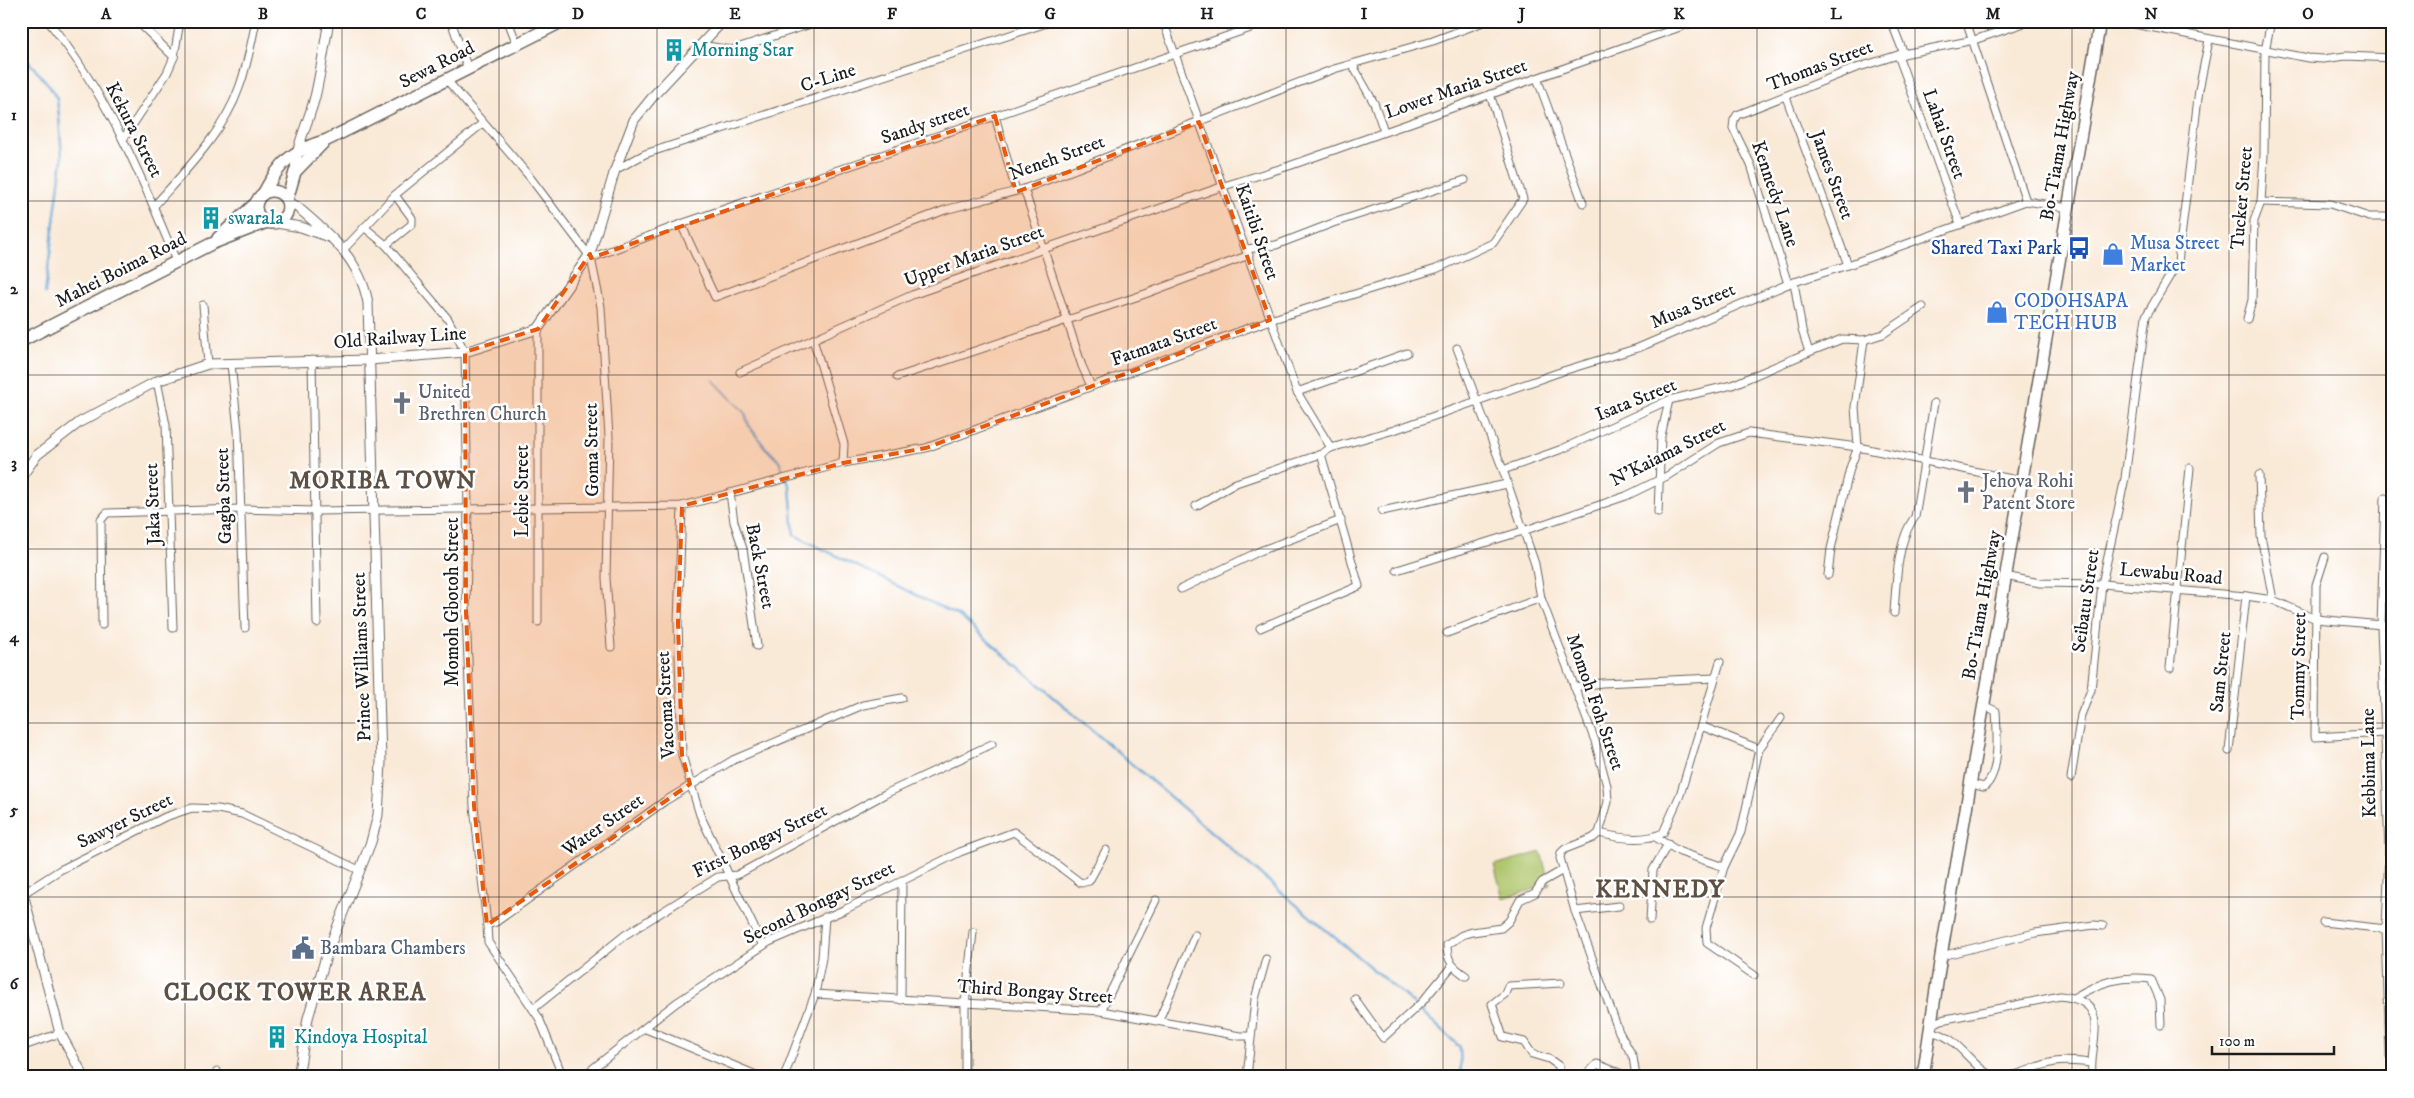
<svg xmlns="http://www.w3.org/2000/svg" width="2414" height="1098" font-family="'IM FELL DW Pica',serif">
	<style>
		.green { fill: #aec56a; stroke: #657043 }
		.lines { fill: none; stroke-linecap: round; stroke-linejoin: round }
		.stream { stroke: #5da1d2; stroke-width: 2.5 }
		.minor-casing { stroke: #69645d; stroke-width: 9 }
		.tertiary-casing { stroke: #69645d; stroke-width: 11 }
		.primary-casing { stroke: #69645d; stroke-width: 14 }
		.trunk-casing { stroke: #69645d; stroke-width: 14 }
		.minor { stroke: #fff; stroke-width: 7 }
		.tertiary { stroke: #fff; stroke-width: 9 }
		.primary { stroke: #fff; stroke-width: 11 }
		.trunk { stroke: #fff; stroke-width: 11 }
		.marked { fill: #e8590c; fill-opacity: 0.2; stroke: #e8590c; stroke-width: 4; stroke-dasharray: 10 6; stroke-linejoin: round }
		.grid { fill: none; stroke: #1c1c1c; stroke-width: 1; stroke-opacity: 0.55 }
		.labels { text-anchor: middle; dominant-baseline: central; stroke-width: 5; stroke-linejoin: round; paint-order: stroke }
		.culture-label { font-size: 19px; fill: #0d838f; stroke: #fff; text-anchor: start }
		.street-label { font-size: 19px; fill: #1c1c1c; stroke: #fff }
		.shop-label { font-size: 19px; fill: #366cbe; stroke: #fff; text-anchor: start }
		.transit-label { font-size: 19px; fill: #164399; stroke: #fff; text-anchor: end }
		.worship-label { font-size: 19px; fill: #5b616d; stroke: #fff; text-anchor: start }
		.service-label { font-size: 19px; fill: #4e5e75; stroke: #fff; text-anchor: start }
		.district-label { font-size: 24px; font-weight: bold; letter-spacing: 1px; fill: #5d4f42; stroke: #fff }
		.neatline { fill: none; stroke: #1c1c1c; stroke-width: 2 }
		.grid-label { font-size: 16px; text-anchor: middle; font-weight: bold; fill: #1c1c1c }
	</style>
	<rect width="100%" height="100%" fill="#fff"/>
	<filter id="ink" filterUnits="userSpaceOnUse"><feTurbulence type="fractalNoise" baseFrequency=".02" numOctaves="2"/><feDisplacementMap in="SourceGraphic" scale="10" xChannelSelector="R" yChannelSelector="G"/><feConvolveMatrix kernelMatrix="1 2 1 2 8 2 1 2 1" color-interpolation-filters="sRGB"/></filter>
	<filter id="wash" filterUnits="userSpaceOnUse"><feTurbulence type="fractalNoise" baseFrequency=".0096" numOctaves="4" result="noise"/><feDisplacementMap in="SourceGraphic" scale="20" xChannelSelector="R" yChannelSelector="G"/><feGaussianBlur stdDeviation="1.12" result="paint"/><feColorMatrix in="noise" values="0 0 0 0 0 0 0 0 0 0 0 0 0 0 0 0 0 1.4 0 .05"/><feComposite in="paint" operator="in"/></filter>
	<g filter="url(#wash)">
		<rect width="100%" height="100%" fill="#f9e9d7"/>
		<path class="green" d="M1541,852L1550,885L1503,898L1494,865Z"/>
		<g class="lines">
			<g class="stream">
				<path d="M21,53L48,84L57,99L59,116L62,159L45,293"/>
				<path d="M713,380L745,413L749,426L764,446L779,461L790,487L794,535L959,616L1314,920L1407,998L1460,1047L1461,1077"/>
			</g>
		</g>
	</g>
	<g filter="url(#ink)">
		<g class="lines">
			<defs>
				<g id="minor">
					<path d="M48,21C106,93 142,176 176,261"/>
					<path d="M137,21L174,57"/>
					<path d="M451,21L468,69"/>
					<path d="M508,21L517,44"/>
					<path d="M1163,21L1297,392L1331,448"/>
					<path d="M1891,21L1904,54"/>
					<path d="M1966,21L2026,201"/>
					<path d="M2119,21L2308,58L2323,59L2346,56L2393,58"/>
					<path d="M701,45L731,50L820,21"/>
					<path d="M1898,55L1960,224"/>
					<path d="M1352,64L1374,103L1384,131"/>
					<path d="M1537,78L1583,203"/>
					<path d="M446,79L529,176L591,258L601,307L609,437L606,578L611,647"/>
					<path d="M1786,97L1848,265"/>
					<path d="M995,116L1016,191"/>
					<path d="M124,138L167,73L174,57L180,21"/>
					<path d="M615,170L645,154L1053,21"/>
					<path d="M1024,189L1082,366L1091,386"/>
					<path d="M2261,202L2330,204L2369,217H2393"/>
					<path d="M154,206C184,172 224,132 239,88C247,67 251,44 256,21"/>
					<path d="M681,224L715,297L945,210L1024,189L1334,69L1433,41L1486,21"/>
					<path d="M364,227L386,245L412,224V218L395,195"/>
					<path d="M386,245L448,319L465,352L468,508L466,612L474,806L487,925"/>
					<path d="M344,249L395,195L483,123"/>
					<path d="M1247,249L1276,245L1333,223L1465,180"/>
					<path d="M591,258L681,224L1271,21"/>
					<path d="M1788,284L1751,165L1733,128L1734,120L1737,115L1853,69L1898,55L1974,40L2030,21"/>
					<path d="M203,305L208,364"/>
					<path d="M2247,319L2252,300L2254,221L2261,202L2264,155L2265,51L2271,21"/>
					<path d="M813,339L844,444L843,463"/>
					<path d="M1457,348L1503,470L1535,564L1541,598L1595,741L1607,786L1608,802L1599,833L1593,838L1565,849L1561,853L1560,858L1575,911L1619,1032L1633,1057L1636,1077"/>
					<path d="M1809,352L1842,339L1864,340L1883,334L1923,307"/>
					<path d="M312,360L317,623"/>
					<path d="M231,364L238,430L245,628"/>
					<path d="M740,372L912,295L1224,186L1289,166L1697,21"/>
					<path d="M897,377L1145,294L1249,255"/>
					<path d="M157,381L166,425L173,628"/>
					<path d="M1297,392L1407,353"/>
					<path d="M1503,470L1562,449L1669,400L1732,385L1809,352L1802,330L1794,282"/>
					<path d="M2259,475L2261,536L2273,600"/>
					<path d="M730,493L734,522L743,549L757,646"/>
					<path d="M2385,498L2381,626L2389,852L2386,929L2390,1056"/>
					<path d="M682,506L678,623L682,755L700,815L763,946"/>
					<path d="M1196,506L1236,483L1321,454L1331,448L1394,430L1563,371L1638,348L1788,284L1848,265L2026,201L2068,208"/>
					<path d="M1382,511L1507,484"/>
					<path d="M1658,512L1661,436L1669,400"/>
					<path d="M2325,557L2316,585L2315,737L2384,733"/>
					<path d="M1397,570L1523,531L1626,496L1667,476L1719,443L1749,433L1858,447L2021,481"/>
					<path d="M1828,575L1831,549L1850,468L1858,447L1855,407L1864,340"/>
					<path d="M2005,576L2040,583L2102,584L2246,596L2273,600L2316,619L2393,626"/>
					<path d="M1181,589L1260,551L1341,520"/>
					<path d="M1894,613C1896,585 1897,539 1915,517L1934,403"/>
					<path d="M538,622V329"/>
					<path d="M102,625L101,520L107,513L241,509L315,511L682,506L843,463L926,448L1270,320L1436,269L1493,243L1523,199L1490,94"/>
					<path d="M1260,628L1359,586L1321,454"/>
					<path d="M1447,633L1541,598"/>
					<path d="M2170,668L2190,468"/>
					<path d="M1574,687L1602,683L1715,678"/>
					<path d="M1701,726L1759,749L1741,832L1724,867L1706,928L1707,943L1754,975"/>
					<path d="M1759,749L1781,718"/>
					<path d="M2229,751L2246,596"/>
					<path d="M2071,778L2081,715L2091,690L2102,584L2125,478L2146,316L2178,262L2199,90L2209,40"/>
					<path d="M1971,784L1984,787C2001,774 1997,730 1996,711L1983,705"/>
					<path d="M1599,833C1618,838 1644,842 1663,833L1680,795L1720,662"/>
					<path d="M1655,837L1680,852L1724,867"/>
					<path d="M21,895L60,870L165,817L192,808L218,809L242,814L359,870"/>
					<path d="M1575,911L1619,906"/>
					<path d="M1650,920L1653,870L1668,844"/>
					<path d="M2323,922L2386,929"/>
					<path d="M1941,956L2035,933L2094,925L2103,926"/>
					<path d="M1466,976C1453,967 1447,962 1447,945L1462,935L1472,932L1501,928L1509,921L1520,900L1535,893L1542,882L1563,870"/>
					<path d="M815,994L1101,1011L1240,1036H1251"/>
					<path d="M2075,997C2100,982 2122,975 2151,979L2160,1000L2161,1025"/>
					<path d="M1355,999L1383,1038L1422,1002L1452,966"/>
					<path d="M901,1000L902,880"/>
					<path d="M533,1009L625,935L718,877L737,875L885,794L992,744"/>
					<path d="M1101,1011L1156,900"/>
					<path d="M1159,1020L1195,935"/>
					<path d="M1930,1026L1941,1020L2060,996C2115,1001 2088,1042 2092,1077"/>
					<path d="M646,1029L761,1077"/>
					<path d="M1930,1032C1957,1033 1971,1069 1995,1077"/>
					<path d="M21,1047L60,1033"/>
					<path d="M217,1071L220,1077"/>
					<path d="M563,1077L539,1018L488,942L487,925L496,922L665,801L733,760L863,705L902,698"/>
					<path d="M582,1077L676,1003L769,942L846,909L960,852L1014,832L1081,883L1089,881L1106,850"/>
					<path d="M784,1077L815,994L822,958L825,917"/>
					<path d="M965,1077V1004L973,932"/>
					<path d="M1247,1077L1255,999L1266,959"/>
					<path d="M1559,1077V1066L1549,1059L1532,1054L1524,1042L1503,1037L1492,1004L1505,994L1508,986L1561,983"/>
					<path d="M1584,1077L1597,1064L1629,1077"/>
					<path d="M2003,1077C2024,1075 2036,1065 2055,1062C2066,1060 2079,1062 2091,1063"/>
				</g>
				<g id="tertiary">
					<path d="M295,172C296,144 308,124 315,97C321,72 324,47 329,21"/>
					<path d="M288,203L296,206C329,234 360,259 368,303L381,762L378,815L371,842L327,953L308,1018L298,1077"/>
					<path d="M276,223L301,227L329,237"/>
					<path d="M21,477L37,455L80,422L157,381L208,364L370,360L465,352L538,329L590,254L615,170L634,120L655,94L723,21"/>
					<path d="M21,886L60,1033L84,1077"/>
				</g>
				<g id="primary">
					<circle cx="272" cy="207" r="16"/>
					<path d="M263,194C280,162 292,150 327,140L563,21"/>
					<path d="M287,200L295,172L324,142"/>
					<path d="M218,238L257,202"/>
					<path d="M21,341L211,244L267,222"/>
				</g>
				<path id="trunk" d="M1923,1077L1941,956L2100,21"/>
			</defs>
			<use href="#minor" class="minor-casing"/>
			<use href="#tertiary" class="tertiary-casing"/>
			<use href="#primary" class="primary-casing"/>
			<use href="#trunk" class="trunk-casing"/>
			<use href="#minor" class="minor"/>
			<use href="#tertiary" class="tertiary"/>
			<use href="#primary" class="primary"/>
			<use href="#trunk" class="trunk"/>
		</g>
	</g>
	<path class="marked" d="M995,116L1016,192L1199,122L1270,320L926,448L843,463L682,506L678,623L682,755L690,784L487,925L474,806L466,612L465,352L538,329L590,254L591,258Z"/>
	<path class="grid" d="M185,21V1077M342,21V1077M499,21V1077M657,21V1077M814,21V1077M971,21V1077M1128,21V1077M1286,21V1077M1443,21V1077M1600,21V1077M1757,21V1077M1915,21V1077M2072,21V1077M2229,21V1077M21,201H2393M21,375H2393M21,549H2393M21,723H2393M21,897H2393"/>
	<defs>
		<symbol id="building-bare" viewBox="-9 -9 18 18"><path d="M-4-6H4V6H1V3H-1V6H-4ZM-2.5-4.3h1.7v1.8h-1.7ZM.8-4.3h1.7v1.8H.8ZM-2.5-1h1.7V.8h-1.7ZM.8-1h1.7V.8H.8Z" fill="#0f9aa8" stroke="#fff" stroke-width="2.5" paint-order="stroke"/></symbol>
		<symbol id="bus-bare" viewBox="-9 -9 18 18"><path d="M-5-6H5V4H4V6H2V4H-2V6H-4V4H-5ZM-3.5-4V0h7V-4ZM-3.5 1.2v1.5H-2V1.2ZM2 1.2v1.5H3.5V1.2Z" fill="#1a4fb4" stroke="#fff" stroke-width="2.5" paint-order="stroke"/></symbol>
		<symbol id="shop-bare" viewBox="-9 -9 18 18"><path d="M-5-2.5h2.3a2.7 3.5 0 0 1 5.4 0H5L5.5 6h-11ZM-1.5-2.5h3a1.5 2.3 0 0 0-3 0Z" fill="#3f7fe0" stroke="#fff" stroke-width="2.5" paint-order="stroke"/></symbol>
		<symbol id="church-bare" viewBox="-9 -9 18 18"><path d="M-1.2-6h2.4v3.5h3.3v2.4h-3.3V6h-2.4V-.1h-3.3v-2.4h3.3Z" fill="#6b7280" stroke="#fff" stroke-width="2.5" paint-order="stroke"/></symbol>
		<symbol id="civic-bare" viewBox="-9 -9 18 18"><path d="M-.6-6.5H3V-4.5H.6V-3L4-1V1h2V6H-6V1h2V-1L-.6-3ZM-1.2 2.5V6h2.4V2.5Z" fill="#5c6f8a" stroke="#fff" stroke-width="2.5" paint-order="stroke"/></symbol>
	</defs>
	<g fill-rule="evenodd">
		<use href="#building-bare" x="658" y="34" width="32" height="32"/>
		<use href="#building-bare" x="195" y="202" width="32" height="32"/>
		<use href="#bus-bare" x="2063" y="232" width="32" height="32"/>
		<use href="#shop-bare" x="2097" y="238" width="32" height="32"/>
		<use href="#shop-bare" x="1981" y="296" width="32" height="32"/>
		<use href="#church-bare" x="386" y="387" width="32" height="32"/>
		<use href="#church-bare" x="1950" y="476" width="32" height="32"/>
		<use href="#civic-bare" x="287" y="932" width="32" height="32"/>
		<use href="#building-bare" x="261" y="1021" width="32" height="32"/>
	</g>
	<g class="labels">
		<g class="culture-label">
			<text x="691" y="50">Morning Star</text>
			<text x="228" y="218">swarala</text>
			<text x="294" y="1037">Kindoya Hospital</text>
		</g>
		<g class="street-label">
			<text transform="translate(437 65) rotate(-27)">Sewa Road</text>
			<text transform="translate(1820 66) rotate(-21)">Thomas Street</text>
			<text transform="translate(828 78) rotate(-18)">C-Line</text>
			<text transform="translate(1456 89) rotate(-19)">Lower Maria Street</text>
			<text transform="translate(925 124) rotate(-19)">Sandy street</text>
			<text transform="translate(134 130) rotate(63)">Kekura Street</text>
			<text transform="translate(1944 134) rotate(70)">Lahai Street</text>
			<text transform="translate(2060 146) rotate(-80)">Bo-Tiama Highway</text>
			<text transform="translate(1057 158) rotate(-20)">Neneh Street</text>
			<text transform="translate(1832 175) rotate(70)">James Street</text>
			<text transform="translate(1775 194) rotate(71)">Kennedy Lane</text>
			<text transform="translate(2242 198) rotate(-85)">Tucker Street</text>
			<text transform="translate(1257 232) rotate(71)">Kaitibi Street</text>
			<text transform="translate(974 256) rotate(-20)">Upper Maria Street</text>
			<text transform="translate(121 270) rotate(-27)">Mahei Boima Road</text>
			<text transform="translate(1693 306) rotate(-23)">Musa Street</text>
			<text transform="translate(400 338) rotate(-4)">Old Railway Line</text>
			<text transform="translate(1164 342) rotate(-20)">Fatmata Street</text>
			<text transform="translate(1636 400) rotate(-22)">Isata Street</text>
			<text transform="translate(592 450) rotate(-91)">Goma Street</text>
			<text transform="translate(1668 453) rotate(-27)">N'Kaiama Street</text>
			<text transform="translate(522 491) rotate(-90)">Lebie Street</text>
			<text transform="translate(224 496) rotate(-92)">Gagba Street</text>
			<text transform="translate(153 504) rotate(-92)">Jaka Street</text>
			<text transform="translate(760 566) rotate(79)">Back Street</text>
			<text transform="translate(2171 574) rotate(5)">Lewabu Road</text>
			<text transform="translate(2086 601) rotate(-82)">Seibatu Street</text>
			<text transform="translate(452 602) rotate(-90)">Momoh Gbotoh Street</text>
			<text transform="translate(1982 605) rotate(-80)">Bo-Tiama Highway</text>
			<text transform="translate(362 657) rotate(-92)">Prince Williams Street</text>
			<text transform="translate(2299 666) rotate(-89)">Tommy Street</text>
			<text transform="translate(2221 672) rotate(-84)">Sam Street</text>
			<text transform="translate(1595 702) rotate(71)">Momoh Foh Street</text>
			<text transform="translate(666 705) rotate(-93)">Vacoma Street</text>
			<text transform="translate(2369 763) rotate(-91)">Kebbima Lane</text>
			<text transform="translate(125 821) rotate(-26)">Sawyer Street</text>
			<text transform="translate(603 825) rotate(-35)">Water Street</text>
			<text transform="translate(760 841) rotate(-26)">First Bongay Street</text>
			<text transform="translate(819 903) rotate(-26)">Second Bongay Street</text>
			<text transform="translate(1035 992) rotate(4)">Third Bongay Street</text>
		</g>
		<g class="shop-label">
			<text x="2130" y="243">Musa Street<tspan x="2130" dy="22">Market</tspan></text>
			<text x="2014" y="301">CODOHSAPA<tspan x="2014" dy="22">TECH HUB</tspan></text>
		</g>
		<g class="transit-label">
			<text x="2062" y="248">Shared Taxi Park</text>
		</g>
		<g class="worship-label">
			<text x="418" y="392">United<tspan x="418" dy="22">Brethren Church</tspan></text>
			<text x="1982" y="481">Jehova Rohi<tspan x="1982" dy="22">Patent Store</tspan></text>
		</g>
		<g class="service-label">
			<text x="320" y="948">Bambara Chambers</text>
		</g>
		<g class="district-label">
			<text x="383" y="481">MORIBA TOWN</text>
			<text x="1660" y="890">KENNEDY</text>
			<text x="295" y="993">CLOCK TOWER AREA</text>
		</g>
	</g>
	<rect width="2414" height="1098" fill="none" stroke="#fff" stroke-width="55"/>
	<path d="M2212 1046v8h122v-8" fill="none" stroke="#1c1c1c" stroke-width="2.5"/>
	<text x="2219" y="1046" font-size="15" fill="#1c1c1c" stroke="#ffffff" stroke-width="4" paint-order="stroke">100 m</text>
	<rect x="28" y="28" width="2358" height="1042" class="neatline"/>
	<g class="grid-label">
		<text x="106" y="19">A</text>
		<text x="263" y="19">B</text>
		<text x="421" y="19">C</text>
		<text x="578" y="19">D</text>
		<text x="735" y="19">E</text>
		<text x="892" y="19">F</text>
		<text x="1050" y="19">G</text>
		<text x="1207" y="19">H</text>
		<text x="1364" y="19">I</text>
		<text x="1522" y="19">J</text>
		<text x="1679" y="19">K</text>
		<text x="1836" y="19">L</text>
		<text x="1993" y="19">M</text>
		<text x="2151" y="19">N</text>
		<text x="2308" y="19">O</text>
		<text x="14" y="120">1</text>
		<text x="14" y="294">2</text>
		<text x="14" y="468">3</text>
		<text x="14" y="642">4</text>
		<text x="14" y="815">5</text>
		<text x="14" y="989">6</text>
	</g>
</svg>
